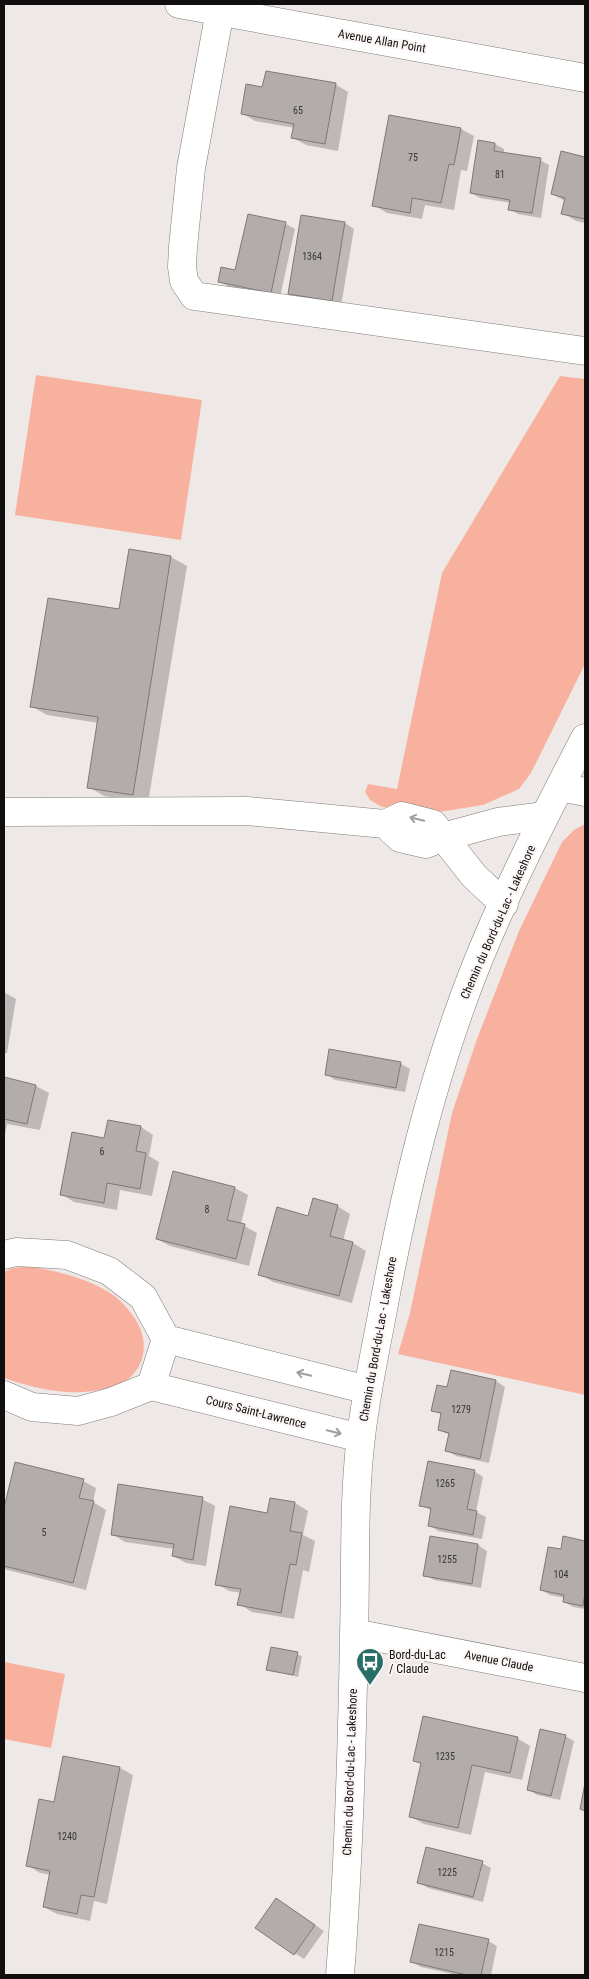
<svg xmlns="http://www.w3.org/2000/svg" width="589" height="1979" font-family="'Roboto Condensed',sans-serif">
<rect width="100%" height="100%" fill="#eee8e6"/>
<path fill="#f9b19f" d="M36 375 202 400 181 540 15 515Z
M560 376 585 379V664L531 773 519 789 483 805 439 812 382 807 370 800 365 792 368 784 397 789 442 573Z
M585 824V1395L398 1354 410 1313 452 1113 477 1039 519 931 562 842 574 830Z
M31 1266C58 1272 83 1277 107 1291 121 1299 138 1318 142 1334 149 1358 135 1381 112 1387 74 1398 39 1390 4 1378V1272L12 1268Z
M4 1662 65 1674 51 1748 4 1739Z"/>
<path fill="#0003" d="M335 84 348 92 338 151 306 145 293 138 295 128 255 121 242 113 263 89Z
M461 129 474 136 467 171 461 170 454 210 425 205 422 219 387 213 374 205Z
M479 142 495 144 504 149V154L540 160 549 165 541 218 518 214 509 209 511 203 480 198 471 193Z
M562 153 585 158V223L576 221 563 213 565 201 552 194Z
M345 223 354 229 341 306 298 299 289 293Z
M286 224 295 229 280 297 229 287 220 281 236 272Z
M130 551 171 557 187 566 148 803 104 796 89 787 99 723 47 715 31 706 120 611Z
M4 992 16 999 7 1053H4Z
M401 1064 410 1069 405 1092 335 1080 326 1074Z
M4 1079 36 1086 49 1093 40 1130 7 1124 4 1140Z
M141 1127 153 1135 149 1156 159 1162 152 1196 120 1190 117 1210 74 1202 61 1194 105 1139Z
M174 1172 235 1188 248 1195 241 1224 257 1233 249 1266 170 1246 157 1239Z
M337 1206 350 1214 343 1241 353 1243 366 1251 352 1303 273 1282 260 1274 309 1217Z
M452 1371 496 1381 505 1387 489 1463 456 1456 447 1450 450 1435 439 1430 442 1415 433 1410 448 1388Z
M16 1464 83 1481 96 1488 93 1502 106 1510 86 1590 4 1569V1513Z
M474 1471 483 1477 476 1512 486 1517 482 1539 438 1531 429 1525 432 1511 421 1505Z
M202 1499 215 1506 206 1566 186 1563 173 1556 174 1549 125 1542 112 1534Z
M271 1499 295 1503 308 1511 303 1535 315 1541 309 1572 303 1570 294 1619 252 1612 239 1604 241 1593 229 1591 217 1584 268 1514Z
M564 1538 585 1542V1609L573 1607 564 1602 565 1598 550 1595 541 1590 562 1551Z
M478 1545 487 1551 481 1588 434 1580 425 1575Z
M272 1648 302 1656 298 1677 268 1669Z
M565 1736 574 1741 560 1800 537 1795 528 1789Z
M517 1738 530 1746 522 1780 485 1772 471 1835 424 1824 411 1817 422 1765 414 1760Z
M120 1768 133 1775 107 1904 94 1901 90 1921 57 1914 44 1907 51 1875 40 1873 27 1865 55 1803Z
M482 1863 491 1868 483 1902 428 1888 419 1882Z
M285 1904 324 1931 304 1959 257 1928Z
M488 1941 497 1946 491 1975H457L421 1967 412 1962Z"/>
<path fill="#b2acab" stroke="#7e7877" d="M266 71 336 83 325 144 291 138 294 124 241 114 246 84 262 87Z
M389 115 461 128 454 165 449 164 441 203 412 198 410 213 372 206Z
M478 140 495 143 494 151 541 158 532 213 508 210 510 200 470 193Z
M561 151 585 157V219L561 214 565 198 551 194Z
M248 214 286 222 271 293 218 282 221 267 235 270Z
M301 215 345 222 332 301 288 294Z
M129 549 171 556 133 795 87 788 98 717 30 707 48 598 119 609Z
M329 1049 401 1062 396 1088 325 1075Z
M4 1077 36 1085 27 1124 4 1119Z
M108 1120 141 1126 136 1151 146 1153 140 1189 107 1183 104 1203 60 1195 72 1132 104 1138Z
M173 1171 235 1187 227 1220 245 1224 236 1259 156 1239Z
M313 1198 338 1205 330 1236 353 1242 339 1296 258 1275 277 1207 308 1216Z
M451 1370 496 1380 480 1459 445 1451 449 1433 438 1430 441 1413 431 1411 437 1385 447 1387Z
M428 1461 475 1470 467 1509 477 1511 473 1535 428 1526 431 1508 419 1506Z
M15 1462 84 1479 79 1498 94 1501 73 1583 4 1566V1508Z
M118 1484 203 1497 193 1560 172 1556 174 1544 111 1535Z
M270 1498 295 1502 290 1531 302 1533 296 1565 290 1564 281 1613 237 1605 241 1589 215 1585 230 1506 267 1513Z
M430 1536 478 1544 472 1584 423 1576Z
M563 1536 585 1541V1593L583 1606 563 1602 564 1595 540 1590 548 1547 561 1549Z
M271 1647 298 1652 293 1675 266 1670Z
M423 1716 518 1737 510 1773 472 1765 458 1828 409 1817 421 1763 413 1761Z
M540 1729 566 1735 551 1796 527 1790Z
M63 1756 120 1767 94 1897 81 1895 77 1914 43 1907 50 1871 26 1866 39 1799 54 1802Z
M585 1783V1811L580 1809Z
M426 1847 483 1861 473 1897 417 1883Z
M276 1898 315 1925 294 1955 255 1928Z
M419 1924 489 1939 481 1975H467L410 1962Z"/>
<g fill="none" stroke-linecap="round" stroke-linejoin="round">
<defs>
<path id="minor" d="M179 4 585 78
M220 11 191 168 183 247 182 267 184 281 194 296 585 351
M560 787 585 792
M4 812 247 811 385 824 402 816 433 824 474 876 504 904
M385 824 400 838 426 844 443 837 498 822 545 816
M4 1255 16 1252 67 1255 109 1271 143 1297 166 1339 151 1386 111 1402 78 1411 32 1407 4 1395
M166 1339 368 1390
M151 1386 361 1438
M354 1633 585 1678
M340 1975C349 1862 352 1749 354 1635 356 1569 353 1502 361 1437 366 1392 376 1348 384 1304 405 1192 431 1082 472 976 504 894 545 815 585 738"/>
</defs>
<use href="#minor" stroke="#807b79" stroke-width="29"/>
<use href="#minor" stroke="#fff" stroke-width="28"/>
</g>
<defs><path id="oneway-shaft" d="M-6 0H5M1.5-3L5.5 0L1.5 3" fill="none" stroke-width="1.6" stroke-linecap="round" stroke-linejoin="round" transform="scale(1.25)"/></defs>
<g stroke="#9f9f9f">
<use href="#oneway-shaft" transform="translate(417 819) rotate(-166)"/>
<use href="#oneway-shaft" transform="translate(304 1374) rotate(-166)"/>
<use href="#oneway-shaft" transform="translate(334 1432) rotate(13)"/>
</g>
<defs>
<symbol id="bus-pin" viewBox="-11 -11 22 30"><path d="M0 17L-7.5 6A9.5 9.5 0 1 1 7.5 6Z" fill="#276f66" stroke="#fbf5f4"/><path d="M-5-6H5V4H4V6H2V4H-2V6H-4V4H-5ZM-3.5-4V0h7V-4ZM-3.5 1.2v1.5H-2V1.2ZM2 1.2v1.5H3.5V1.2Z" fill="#fff"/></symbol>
</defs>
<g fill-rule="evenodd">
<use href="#bus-pin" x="354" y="1646" width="32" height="43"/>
</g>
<g text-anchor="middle" stroke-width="4" stroke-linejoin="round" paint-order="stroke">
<g font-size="10" fill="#383635">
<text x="298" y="114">65</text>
<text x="413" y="161">75</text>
<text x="500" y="178">81</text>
<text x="312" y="260">1364</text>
<text x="102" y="1155">6</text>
<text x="207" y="1213">8</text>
<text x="461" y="1413">1279</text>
<text x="445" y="1487">1265</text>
<text x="44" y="1536">5</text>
<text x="447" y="1563">1255</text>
<text x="561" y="1578">104</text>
<text x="445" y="1760">1235</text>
<text x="67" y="1840">1240</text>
<text x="447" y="1876">1225</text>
<text x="444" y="1956">1215</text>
</g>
<g font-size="12" fill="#100e0e" stroke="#fbf5f4">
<text transform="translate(382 41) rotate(10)" y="4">Avenue Allan Point</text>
<text transform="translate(498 922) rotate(-66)" y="4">Chemin du Bord-du-Lac - Lakeshore</text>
<text transform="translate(378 1339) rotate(-80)" y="4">Chemin du Bord-du-Lac - Lakeshore</text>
<text transform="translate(256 1412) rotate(14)" y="4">Cours Saint-Lawrence</text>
<text transform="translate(499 1661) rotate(11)" y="4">Avenue Claude</text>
<text transform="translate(350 1772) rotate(-88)" y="4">Chemin du Bord-du-Lac - Lakeshore</text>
</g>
<g font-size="12" fill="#100e0e" stroke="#fbf5f4" text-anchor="start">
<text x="389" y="1659">Bord-du-Lac<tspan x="389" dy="14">/ Claude</tspan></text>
</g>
</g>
<rect width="589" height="1979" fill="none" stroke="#100e0e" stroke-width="10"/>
</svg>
